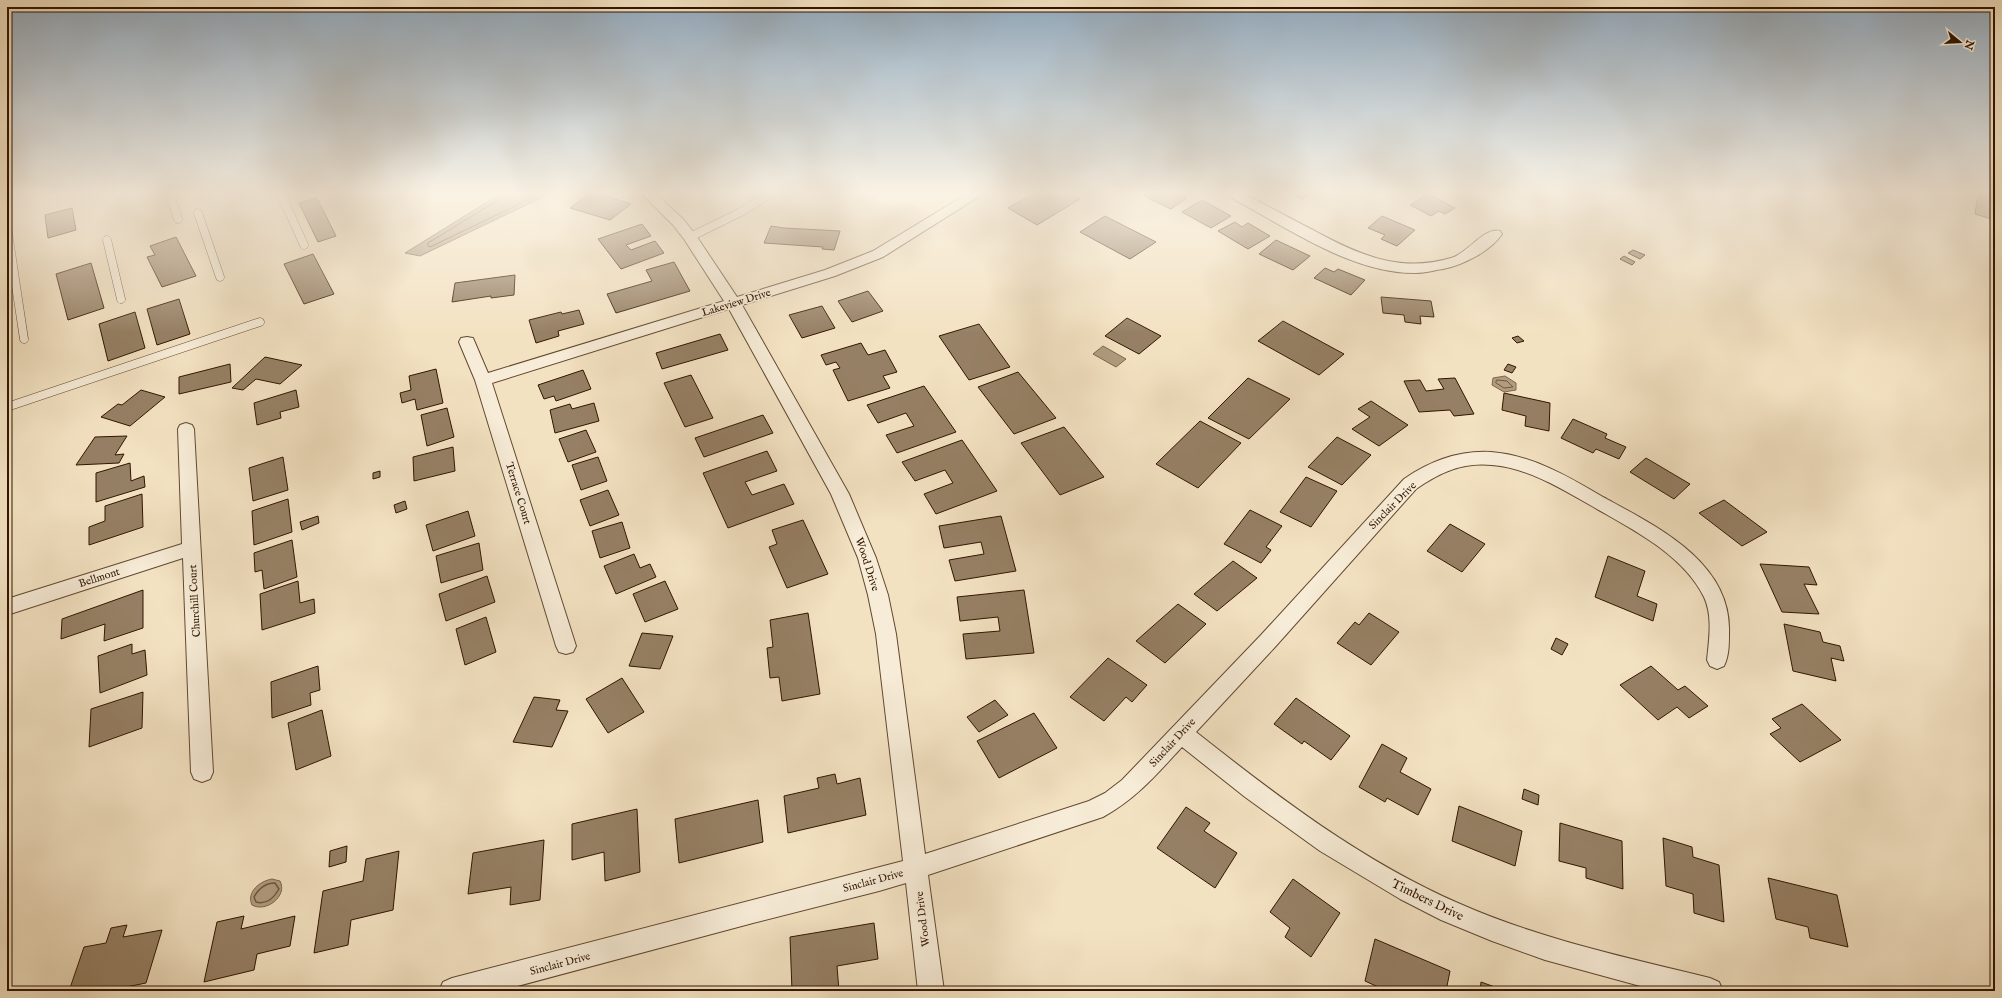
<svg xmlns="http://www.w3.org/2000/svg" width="2002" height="998" font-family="'IM FELL English',serif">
<rect width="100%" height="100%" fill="#f3e2c2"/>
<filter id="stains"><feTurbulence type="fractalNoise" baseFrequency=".005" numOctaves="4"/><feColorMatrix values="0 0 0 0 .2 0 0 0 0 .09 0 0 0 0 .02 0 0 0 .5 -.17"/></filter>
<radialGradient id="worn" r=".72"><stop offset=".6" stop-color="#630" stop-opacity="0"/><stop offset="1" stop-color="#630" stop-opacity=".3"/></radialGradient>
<path fill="#b19c80" stroke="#7e664d" d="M500 194H549L420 256 405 253Z
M1103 346 1126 359 1116 367 1093 354Z
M1505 376 1516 383V390L1504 392 1492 385 1493 378Z
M272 879 280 881C288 896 266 913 252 905 246 892 260 881 272 879Z"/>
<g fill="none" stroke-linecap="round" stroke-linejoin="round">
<path stroke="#715840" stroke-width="1" d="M502 194 500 199 428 243V246L430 247 540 194
M1497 380 1507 381 1513 387 1504 388 1496 383Z"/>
<path stroke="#715840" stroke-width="1.5" d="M275 883 279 889C274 898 267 905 256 902L254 897C259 888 265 883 275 883Z"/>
</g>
<path fill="#968065" stroke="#311500" d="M589 194H600L631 204 610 220 570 208Z
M1033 194H1070L1080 199 1037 225 1008 208Z
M1146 194H1178L1187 198 1171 209 1144 196Z
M1291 194H1310L1303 199Z
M1428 194 1455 208 1445 214 1439 211 1431 216 1410 205Z
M1978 194H1995V220L1975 214Z
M317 198 336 236 318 242 299 203Z
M1202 200 1231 216 1211 228 1182 212Z
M72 208 76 230 48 238 45 215Z
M1105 216 1156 242 1130 259 1080 232Z
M1382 216 1415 230 1397 246 1381 239 1385 235 1368 228Z
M1235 222 1242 227 1248 223 1270 236 1248 249 1218 231Z
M642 224 651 236 626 245 631 250 655 241 664 253 621 269 598 239Z
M771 226 784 228 840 231 834 250 822 249 823 247 764 243Z
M176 237 196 276 162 287 147 257 155 255 150 246Z
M1276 240 1310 256 1293 270 1259 254Z
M1633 250 1645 255 1640 259 1628 253Z
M313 254 334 294 304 304 284 264Z
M1624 256 1635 262 1632 265 1620 259Z
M674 262 690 291 616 313 607 294 652 281 646 270Z
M91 263 104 308 68 320 56 274Z
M1325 268 1334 272 1338 269 1365 280 1351 295 1314 278Z
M515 275 514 295 491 298V296L452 302 455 283Z
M868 291 883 311 852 322 838 301Z
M1381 297 1431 301 1434 317 1420 316 1421 324 1405 322 1404 315 1383 313Z
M179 299 190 334 157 345 147 309Z
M822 306 835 328 802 338 789 315Z
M579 310 584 324 558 331 559 336 536 343 529 320 561 312 562 314Z
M135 312 145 348 108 361 99 324Z
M1127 318 1161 336 1139 354 1105 336Z
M1283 321 1344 354 1319 375 1258 341Z
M979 324 1010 367 969 380 939 336Z
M720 334 728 350 662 369 656 353Z
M1518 336 1524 341 1517 343 1512 338Z
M861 343 868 355 885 350 897 372 883 376 890 388 848 401 833 370 840 368 836 362 826 365 821 355Z
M265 357 302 365 280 384 256 379 243 390 232 388Z
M230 364 231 382 179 394V377Z
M1508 364 1516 367 1512 373 1504 370Z
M436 369 443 403 417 410 415 399 402 403 400 393 411 390 409 376Z
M583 370 591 389 556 401 554 396 544 399 538 385Z
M1018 372 1056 418 1014 434 978 387Z
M691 375 713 418 685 427 664 383Z
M1248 378 1290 399 1249 439 1208 418Z
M1455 378 1474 414 1454 416 1450 410 1419 412 1404 381 1420 380 1426 391 1444 389 1438 379Z
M924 386 956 432 897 453 886 435 914 426 906 413 878 423 867 405Z
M141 390 165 397 130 426 101 417 118 404 122 405Z
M296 390 299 407 280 412 281 418 257 425 254 403Z
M1504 393 1550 403 1549 431 1525 426 1526 416 1502 410Z
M1371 401 1408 425 1379 446 1352 429 1370 417 1358 409Z
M594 403 599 421 555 433 550 410 570 404 572 409Z
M447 408 454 437 427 446 421 415Z
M763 415 773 433 704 457 695 438Z
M1573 419 1607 434 1605 438 1626 447 1619 459 1596 449 1593 453 1561 438Z
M1200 421 1241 443 1198 488 1156 464Z
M1064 427 1104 477 1060 495 1021 443Z
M586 430 596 452 568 462 559 439Z
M127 436 115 455 124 454 119 463 76 465 95 437Z
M1337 437 1371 455 1342 485 1308 467Z
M962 440 997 491 936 514 924 494 953 483 945 470 915 481 902 462Z
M453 447 455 471 414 481 413 457Z
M767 451 777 471 745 482 752 495 784 484 794 504 728 528 703 473Z
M283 457 288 490 253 501 249 468Z
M598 457 607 481 581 490 572 465Z
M1646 458 1690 484 1674 499 1630 472Z
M130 463 131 481 144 476 145 487 96 502V473Z
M380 471V477L373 479V473Z
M1306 477 1337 491 1311 527 1280 512Z
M608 490 619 515 590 526 580 500Z
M142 494 143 527 89 545V527L105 521V506Z
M288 499 292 532 254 545 252 511Z
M1724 500 1767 532 1742 546 1699 513Z
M405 501 407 509 396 513 394 505Z
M1250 510 1282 526 1266 547 1271 550 1261 563 1224 544Z
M468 511 475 536 433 551 426 525Z
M318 516 319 523 302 530 300 522Z
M1001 516 1016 571 955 581 949 560 984 554 981 542 944 548 939 526Z
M803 520 828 574 787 588 769 547 777 544 772 530Z
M622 522 630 548 600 558 592 531Z
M1450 524 1485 544 1462 572 1427 551Z
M292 540 297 577 264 589 262 570 255 572 254 553Z
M479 543 483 570 441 583 436 556Z
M634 554 640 568 650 564 656 577 616 594 604 566Z
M1608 556 1645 571 1637 596 1657 604 1653 621 1595 597Z
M1233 561 1257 578 1217 611 1194 594Z
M1760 564 1809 567 1817 585 1804 584 1819 614 1782 612Z
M487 576 495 602 446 621 439 594Z
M298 581 300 603 314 599 315 613 262 630 260 594Z
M665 581 678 609 645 622 633 594Z
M143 590V628L104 641 105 624 61 639 62 619Z
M1024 590 1034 653 966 659 963 634 1000 631 998 617 960 621 957 597Z
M1178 604 1206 624 1165 663 1136 641Z
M808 613 820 694 782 701 779 677 770 678 767 648 773 647 770 620Z
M1369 613 1399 632 1371 665 1337 643 1355 622 1359 625Z
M486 617 496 652 465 665 456 629Z
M1784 624 1820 632 1823 642 1840 646 1844 661 1831 658 1836 681 1793 671Z
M642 633 673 636 660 669 629 666Z
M1556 638 1568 644 1562 655 1551 649Z
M132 644V654L145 650 147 675 100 693 98 656Z
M1108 658 1147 685 1132 702 1126 697 1104 721 1070 697Z
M318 666 320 690 310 693 311 705 272 718 271 682Z
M1651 666 1678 690 1685 686 1708 706 1689 718 1677 707 1658 720 1620 685Z
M622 678 644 712 608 733 586 699Z
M143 692 142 728 89 747 91 709Z
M534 697 560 700 556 710 568 711 552 747 513 742Z
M1296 698 1350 736 1331 760 1304 741 1302 744 1274 724Z
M995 700 1008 715 979 732 967 717Z
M1802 704 1841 740 1800 762 1770 734 1781 728 1772 719Z
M322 710 331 756 296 770 288 723Z
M1034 713 1057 748 999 778 977 741Z
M1382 744 1407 758 1400 772 1431 789 1418 815 1387 798 1385 802 1359 787Z
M835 774 837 784 860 778 866 815 788 833 784 796 819 788 817 778Z
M1524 789 1539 795 1538 805 1522 799Z
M758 800 763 842 679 863 675 819Z
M1459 806 1522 831 1515 866 1452 841Z
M1186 807 1210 823 1204 831 1237 853 1215 888 1157 848Z
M637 809 640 872 605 881 604 852 572 860V824Z
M1560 823 1622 841 1623 889 1586 878V868L1559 861Z
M1663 838 1692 847 1693 857 1719 865 1724 922 1694 913 1693 894 1666 886Z
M544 840 540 900 510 905 511 887 468 894 473 853Z
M347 846 346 862 329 867 330 851Z
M399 851 393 910 351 920 348 945 314 953 323 891 363 881 366 859Z
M1768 878 1837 895 1848 947 1810 938 1808 927 1776 919Z
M1293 879 1340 913 1311 957 1285 937 1290 928 1270 912Z
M244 916 241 929 295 916 290 946 257 954 254 970 204 982 217 922Z
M874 923 878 959 837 966 839 991H792L790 937Z
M127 925 123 937 162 930 146 983 106 991H69L84 947 106 943 111 928Z
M1375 939 1450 971 1446 991H1387L1365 981Z
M1481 982 1506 991H1480Z"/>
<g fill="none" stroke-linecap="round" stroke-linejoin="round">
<defs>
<path id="lane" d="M170 194 178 219
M281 194 304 245
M198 213 220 277
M7 226 24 339
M690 237 741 212 770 194
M107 240 121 299
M7 407 260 322"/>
<path id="street" d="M642 194H656L683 219 695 234 737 297 825 270 873 251 967 194H983L883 257 835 276 742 305 849 494 876 558 888 595 896 634 925 854 1089 801 1105 793 1122 780 1261 635 1404 479C1430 461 1459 450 1491 452 1532 455 1569 477 1603 497 1656 526 1732 562 1729 633 1729 644 1729 656 1724 666L1717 669 1710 666 1707 660C1709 640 1713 616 1704 597 1682 553 1631 529 1590 505 1560 488 1528 468 1492 465 1463 462 1440 472 1416 489L1275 647 1196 732C1278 797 1362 861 1458 903 1539 939 1625 957 1710 978L1719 982 1723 991 1655 990 1545 960 1492 941 1441 920 1400 899 1320 851 1245 797 1182 747C1157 774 1136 799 1103 817L928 875 944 991H918L906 883 879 891 753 923 499 991H439L443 982 452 978 903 861 876 634 868 595 858 558 831 494 729 309 492 383 576 646 573 652 566 654 559 652 556 646 475 380 459 342 461 338 467 337 473 338 488 373 724 301 684 239 673 225Z
M1228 194H1244C1266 205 1288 217 1309 228 1355 253 1398 274 1451 258 1467 254 1484 227 1500 231L1502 234C1491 251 1463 265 1443 269 1435 270 1425 273 1416 273 1352 274 1286 227 1230 197Z
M186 423 192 425 194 429 213 772 210 779 202 782 194 779 191 772 183 558 7 615V599L182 544 178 429 180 425Z"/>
</defs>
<use href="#lane" stroke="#624830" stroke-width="9"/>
<use href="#street" stroke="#624830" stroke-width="2"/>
<use href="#lane" stroke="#f7ecd7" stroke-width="8"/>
<use href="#street" fill="#f7ecd7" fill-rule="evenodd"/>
</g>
<linearGradient id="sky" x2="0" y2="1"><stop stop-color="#92aabe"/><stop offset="0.58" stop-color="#faf2e4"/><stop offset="1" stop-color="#faf2e4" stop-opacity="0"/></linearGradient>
<rect width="2002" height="333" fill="url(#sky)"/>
<g text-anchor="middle" stroke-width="3.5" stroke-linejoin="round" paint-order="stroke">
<g font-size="11" fill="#311500" stroke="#f7ecd7">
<text transform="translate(736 302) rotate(-17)" y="4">Lakeview Drive</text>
<text transform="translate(519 493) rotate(73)" y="4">Terrace Court</text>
<text transform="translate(1392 505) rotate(-45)" y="4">Sinclair Drive</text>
<text transform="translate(868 564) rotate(72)" y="4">Wood Drive</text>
<text transform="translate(99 577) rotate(-18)" y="4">Bellmont</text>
<text transform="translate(194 601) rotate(-93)" y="4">Churchill Court</text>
<text transform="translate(1172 742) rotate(-47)" y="4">Sinclair Drive</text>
<text transform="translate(873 880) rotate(-15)" y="4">Sinclair Drive</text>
<text transform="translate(922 919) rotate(-97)" y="4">Wood Drive</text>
<text transform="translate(560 963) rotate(-15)" y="4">Sinclair Drive</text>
</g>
<g font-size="13" fill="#311500" stroke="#f7ecd7">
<text transform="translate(1428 899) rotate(26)" y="5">Timbers Drive</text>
</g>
</g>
<rect width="2002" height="998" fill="none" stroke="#f3e2c2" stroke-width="24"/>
<rect x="8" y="8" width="1986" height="982" fill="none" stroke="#311500" stroke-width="2"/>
<rect x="12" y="12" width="1978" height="974" fill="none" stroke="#311500"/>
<g transform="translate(1960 42) rotate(108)" stroke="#f7ecd7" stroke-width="3" paint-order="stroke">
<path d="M0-3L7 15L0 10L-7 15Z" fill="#311500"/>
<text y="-6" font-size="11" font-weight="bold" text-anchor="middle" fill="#311500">N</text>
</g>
<rect width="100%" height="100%" filter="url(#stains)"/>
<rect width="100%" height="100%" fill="url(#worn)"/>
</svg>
